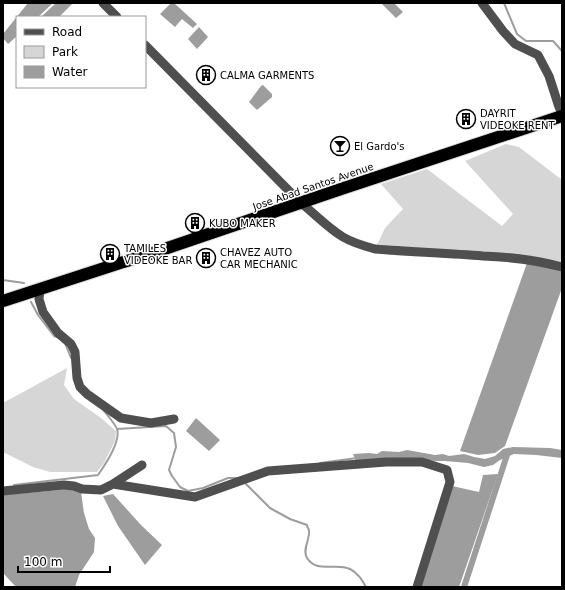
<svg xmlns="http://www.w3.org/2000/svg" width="565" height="590" font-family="'DejaVu Sans',sans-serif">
<rect width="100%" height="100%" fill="#fff"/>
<path fill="#d6d6d6" d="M506 144 519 147 562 180V265L376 247 385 228 403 209 381 184 427 169 502 226 513 214 465 161Z
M67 368 64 385 74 399 101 418 116 431 115 441 104 463 97 472H50L33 467 3 452V403Z"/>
<path fill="#9d9d9d" d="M28 3H53L38 17H17V36L8 44 3 38V34Z
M56 3H73L59 17H41Z
M171 3H174L197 24 193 28 182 19 175 27 160 14Z
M381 3H394L403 12 396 18Z
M199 27 208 37 197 49 188 39Z
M263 85 272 94V97L257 110 249 102 261 86Z
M527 263 562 270V288L505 446 495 453 478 455 460 451Z
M196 418 220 440 209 451 186 431Z
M513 447 550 448 562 450V458L536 455 514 454 500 460 493 465 484 467 468 463 445 461H435L419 459 356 461 353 454 369 453 377 454 382 451 399 452 407 450 435 455 443 454 449 456 464 454 474 457 485 459 495 456 503 449Z
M498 474 459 587H419L452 486 479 492 483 475Z
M71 489 81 492 84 513 89 529 95 538 94 552 79 575 75 587H16L3 573V495Z
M113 494 141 525 162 545 145 565 118 526 103 496Z"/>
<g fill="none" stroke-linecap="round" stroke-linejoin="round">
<path stroke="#9d9d9d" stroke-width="2" d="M504 3 517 34 526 41H553L562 51
M3 280 24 283
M31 302 38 315 54 336 57 337
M65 343 71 358
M117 429 166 426 174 433 176 447 169 470 172 476 180 487 188 491 203 488 228 478H237
M320 463 357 458
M245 483 270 508 290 519 307 525C307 527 309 529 309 531 310 539 302 550 307 558 317 574 336 562 350 569 358 573 362 580 366 587
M14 485 98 475C105 465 121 441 117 429 116 426 107 414 104 411"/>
<path stroke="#9d9d9d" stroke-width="6" d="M464 587 508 452"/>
<defs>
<path id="highway" d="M3 301 120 263 144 256 344 188 562 116"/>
</defs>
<use href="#highway" stroke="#dbdbdb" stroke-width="14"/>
<path stroke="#4f4f4f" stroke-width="9" d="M103 3 117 17
M482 3 503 31 515 44 538 55 549 76 559 107 562 113
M145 45 301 203C315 214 328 228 343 237 353 243 364 246 375 249 411 252 447 253 483 256 510 257 536 260 562 267
M40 289 39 299 43 312 58 333 71 344 75 352 77 378 80 387 87 394 121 418 151 423 174 419
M113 484 195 497 268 471 386 462H422L447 470 450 482 417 587
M3 491 64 485 74 486 82 489 101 490 113 484 142 465"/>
<use href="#highway" stroke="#000" stroke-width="12"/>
</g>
<defs>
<symbol id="building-ring" viewBox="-11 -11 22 22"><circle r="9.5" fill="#fff" stroke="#000" stroke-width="1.5"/><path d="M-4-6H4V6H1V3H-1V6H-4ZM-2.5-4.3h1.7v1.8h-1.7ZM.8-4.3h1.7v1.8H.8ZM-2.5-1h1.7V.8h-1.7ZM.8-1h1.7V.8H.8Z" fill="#000"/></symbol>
<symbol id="bar-ring" viewBox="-11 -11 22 22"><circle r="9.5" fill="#fff" stroke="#000" stroke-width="1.5"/><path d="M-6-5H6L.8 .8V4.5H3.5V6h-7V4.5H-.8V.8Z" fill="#000"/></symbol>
</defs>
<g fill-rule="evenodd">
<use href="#building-ring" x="195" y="64" width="22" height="22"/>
<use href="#building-ring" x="455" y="108" width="22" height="22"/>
<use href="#bar-ring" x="329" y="135" width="22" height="22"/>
<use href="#building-ring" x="184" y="212" width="22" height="22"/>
<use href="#building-ring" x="99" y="243" width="22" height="22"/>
<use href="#building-ring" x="195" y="247" width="22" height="22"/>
</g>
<g text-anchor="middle" stroke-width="3" stroke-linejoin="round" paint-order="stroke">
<g font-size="10" fill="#000" stroke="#fff" text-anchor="start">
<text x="220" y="79">CALMA GARMENTS</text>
<text x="480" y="117">DAYRIT<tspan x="480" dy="12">VIDEOKE RENT</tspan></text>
<text x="354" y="150">El Gardo's</text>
<text x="209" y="227">KUBO MAKER</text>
<text x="124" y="252">TAMILES<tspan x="124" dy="12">VIDEOKE BAR</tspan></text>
<text x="220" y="256">CHAVEZ AUTO<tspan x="220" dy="12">CAR MECHANIC</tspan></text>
</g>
<g font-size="10" fill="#000" stroke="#fff">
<text transform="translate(313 186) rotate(-19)" y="4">Jose Abad Santos Avenue</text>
</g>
</g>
<rect width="565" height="590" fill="none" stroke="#000000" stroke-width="8"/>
<rect x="16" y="16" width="130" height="72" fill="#ffffff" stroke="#999999"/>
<rect x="24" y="29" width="20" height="6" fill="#4f4f4f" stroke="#999999"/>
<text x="52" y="36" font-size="12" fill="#000000">Road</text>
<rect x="24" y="46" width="20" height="12" fill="#d6d6d6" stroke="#999999"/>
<text x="52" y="56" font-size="12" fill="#000000">Park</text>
<rect x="24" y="66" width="20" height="12" fill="#9d9d9d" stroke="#999999"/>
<text x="52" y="76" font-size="12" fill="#000000">Water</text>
<path d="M18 566v6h92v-6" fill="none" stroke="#000000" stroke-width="2"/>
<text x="24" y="566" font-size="12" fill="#000000" stroke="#ffffff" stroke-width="3" paint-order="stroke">100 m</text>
</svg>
